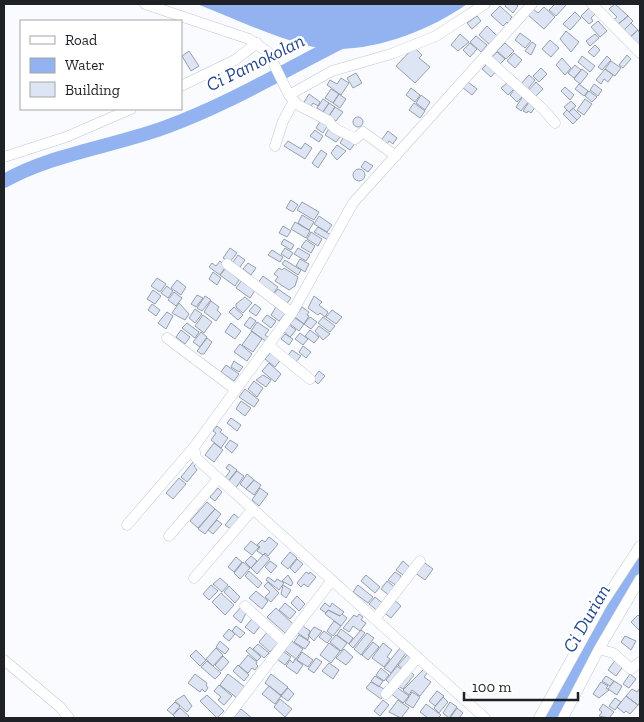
<svg xmlns="http://www.w3.org/2000/svg" width="644" height="722" font-family="'Zilla Slab',serif">
<rect width="100%" height="100%" fill="#f9fbfe"/>
<path fill="#92b3f0" d="M197 4H467C425 34 356 59 305 45 270 36 231 17 197 4Z"/>
<g fill="none" stroke-linecap="round" stroke-linejoin="round">
<path stroke="#92b3f0" stroke-width="14" d="M4 181C54 153 112 147 166 127 227 105 285 70 343 41
M551 718 614 604 640 564"/>
</g>
<path fill="#dde5f4" stroke="#979eac" d="M506 4H515L518 6 513 13 505 6Z
M555 4H567L556 16 549 10Z
M615 4 628 16 617 25 613 20 617 17 609 9Z
M500 6 512 17 510 19 513 21 510 25 507 22 503 26 491 15Z
M591 6 597 12 591 18 593 21 589 24 581 16Z
M544 7 555 17 544 29 528 15 533 9 538 13Z
M575 12 581 18 570 30 563 24Z
M477 16 481 21 472 29 467 23Z
M628 16 633 21 623 31 617 25Z
M598 21 607 31 600 37 591 27Z
M631 23 638 30 629 38 623 31Z
M487 26 498 37 490 45 479 35Z
M638 30 640 33V47L630 37Z
M566 31 579 42 571 52 560 39Z
M520 33 531 41 525 48 515 40Z
M460 34 469 42 458 51 451 45Z
M595 34 599 38 590 46 586 41Z
M476 36 487 45 481 52 470 42Z
M550 40 559 48 551 57 542 49Z
M532 42 536 45 531 55 525 51Z
M470 43 477 49 470 57 463 50Z
M505 43 514 51 506 59 497 51Z
M595 45 600 50 594 57 588 52Z
M414 47 422 55 419 58 430 67 415 83 396 66Z
M189 51 199 66 191 71 182 56Z
M497 52 505 59 497 67 492 57Z
M514 53 522 60 515 68 507 61Z
M627 55 631 59 623 68 619 65Z
M582 56 595 66 590 72 578 62Z
M607 56 611 60 602 70 598 67Z
M562 58 571 68 565 75 556 65Z
M611 61 621 68 615 76 605 69Z
M489 62 497 70 491 77 482 69Z
M575 65 581 70 574 78 568 73Z
M541 68 547 74 539 82 533 76Z
M582 69 588 74 580 84 574 79Z
M605 69 613 75 608 82 604 79 601 84 596 80Z
M356 73 362 83 353 88 347 78Z
M529 75 535 80 526 91 520 85Z
M341 78 349 83 341 95 327 85 330 80 337 84Z
M468 82 477 89 472 95 463 88Z
M536 82 543 89 533 99 526 93Z
M507 83 514 89 508 95 501 88Z
M579 84 588 91 584 96 575 89Z
M594 84 602 90 598 96 590 90Z
M565 87 574 95 570 100 561 91Z
M411 88 420 95 415 102 406 95Z
M331 89 339 94 333 103 325 98Z
M515 89 523 96 517 102 510 95Z
M589 91 597 97 592 102 585 96Z
M309 94 320 102 318 106 313 103 309 109 303 104Z
M339 94 346 99 340 108 333 103Z
M421 95 430 102 425 110 416 103Z
M523 96 529 101 521 111 516 107Z
M323 99 329 103 323 112 317 108Z
M585 99 592 104 584 115 577 110Z
M571 101 576 106 569 112 564 107Z
M529 102 536 106 531 113 528 111 527 113 523 111Z
M329 103 335 107 329 116 323 112Z
M414 103 425 111 420 118 409 110Z
M335 107 343 112 336 121 329 116Z
M573 108 581 116 577 120 569 112Z
M567 110 577 120 573 124 563 114Z
M353 122a5 5 0 1 1 10 0a5 5 0 1 1-10 0Z
M321 120 328 125 323 133 316 128Z
M330 127 341 136 336 142 325 135Z
M315 130 323 136 319 142 310 136Z
M388 131 397 138 393 144 389 141 386 146 380 142Z
M345 135 356 142 350 150 340 143Z
M288 141 301 149 305 143 312 148 305 159 284 146Z
M337 145 346 151 337 160 331 153Z
M321 150 327 154 318 168 312 163Z
M365 161 373 166 368 172 361 167Z
M353 175a6 6 0 1 1 12 0a6 6 0 1 1-12 0Z
M291 200 298 205 293 212 286 208Z
M302 202 319 212 314 220 297 210Z
M302 215 314 222 309 230 298 223Z
M319 216 332 225 327 232 314 224Z
M295 222 310 231 306 238 291 229Z
M283 226 291 231 287 237 279 233Z
M318 227 331 235 328 240 314 232Z
M311 232 322 239 318 246 307 239Z
M284 239 294 245 291 250 281 244Z
M306 240 315 246 311 253 301 247Z
M230 248 237 253 230 262 223 258Z
M285 248 293 253 289 259 281 254Z
M298 248 310 255 306 261 294 254Z
M272 250 283 257 280 262 268 255Z
M238 255 245 260 238 270 231 265Z
M300 259 309 264 305 272 296 266Z
M285 260 301 270 298 275 282 264Z
M220 261 226 266 220 275 209 267 212 263 216 266Z
M248 263 256 268 251 275 243 269Z
M226 268 239 280 235 286 220 275Z
M279 268 282 270 284 268 298 277 295 286 289 290 275 281 278 277 274 274Z
M213 272 221 278 217 285 209 279Z
M263 276 278 287 272 295 257 284Z
M157 278 166 284 160 292 151 286Z
M177 280 186 287 181 295 171 288Z
M242 280 256 289 250 298 236 288Z
M167 286 173 291 168 298 161 293Z
M278 289 291 298 285 306 272 296Z
M153 290 161 296 155 304 147 299Z
M174 292 182 298 176 306 168 300Z
M197 295 203 298 196 307 191 304Z
M205 296 211 300 202 311 197 308Z
M314 296 322 302 319 305 328 312 325 317 320 313 318 315 308 308Z
M245 297 252 303 243 313 236 307V304Z
M211 301 219 307 217 310 221 314 216 321 204 312Z
M179 303 189 314 185 320 172 313Z
M152 304 160 310 156 316 148 310Z
M255 304 261 309 256 316 249 311Z
M234 307 243 315 238 320 229 312Z
M276 307 285 314 279 321 271 315Z
M302 307 309 312 307 315 309 316 304 324 295 317Z
M195 309 202 314 195 323 189 318Z
M332 310 342 317 336 324 326 317Z
M167 312 173 316 166 329 158 323Z
M203 315 212 322 204 333 195 326Z
M267 315 276 321 271 328 262 321Z
M250 317 256 321 250 329 244 325Z
M310 317 317 322 311 329 304 324Z
M323 317 335 326 330 332 318 323Z
M295 318 304 324 299 331 290 324Z
M257 322 269 330 265 335 269 338 267 342 251 331Z
M187 323 199 332 195 338 182 328Z
M231 323 241 331 235 339 225 332Z
M288 324 296 330 290 337 283 331Z
M319 326 330 334 323 340 315 331Z
M181 330 190 337 185 344 176 337Z
M310 330 319 337 314 343 305 336Z
M252 331 262 339 253 352 242 345Z
M201 332 207 337 200 347 193 342Z
M300 333 308 339 303 345 295 339Z
M285 334 293 339 289 345 281 339Z
M207 338 212 342 204 354H201L197 351Z
M240 344 252 354 247 361 234 352Z
M303 346 311 352 306 358 299 352Z
M292 350 301 356 295 363 287 357Z
M272 351 282 358 275 367 265 359Z
M234 361 243 367 239 372 231 367Z
M269 363 281 374 275 382 262 371Z
M226 365 239 374 234 381 221 372Z
M319 371 325 376 318 384 313 379Z
M263 375 271 380 266 387 256 380Z
M254 381 263 388 257 397 248 389Z
M245 389 259 400 254 407 239 397Z
M241 401 251 408 245 416 236 409Z
M231 418 241 425 237 431 227 423Z
M217 426 222 430 220 432 228 438 221 448 211 440 216 433 213 431Z
M230 440 238 445 232 453 225 447Z
M214 443 223 450 214 462 205 455Z
M193 462 196 464 194 466 197 470 187 482 181 477Z
M229 464 237 470 228 481 225 478 230 471 226 468Z
M237 471 244 476 235 489 227 483Z
M247 474 254 480 246 489 240 484Z
M179 478 186 484 173 499 166 493Z
M254 480 261 485 254 495 246 489Z
M218 488 222 492 215 501 210 497Z
M260 488 268 494 259 506 252 500Z
M207 502 215 509 198 528 190 521Z
M215 509 221 514 205 534 198 529Z
M234 514 241 520 232 530 225 525Z
M217 520 222 524 213 534 208 530Z
M269 537 278 544 268 556 265 553 263 555 257 551 260 547 257 545 262 540 265 542Z
M251 541 259 547 252 555 244 549Z
M290 552 297 558 288 569 281 563Z
M264 554 270 559 257 574 251 568Z
M251 556 257 561 251 568 245 562Z
M236 557 242 562 234 572 228 567Z
M297 559 303 564 295 573 290 568Z
M270 561 277 566 271 573 265 567Z
M403 561 412 569 406 577 396 570Z
M422 561 433 569 425 580 414 572Z
M243 562 250 568 240 579 234 573Z
M249 571 262 583 258 588 245 576Z
M306 572 309 574 310 572 316 577 308 587 304 584 301 587 297 583Z
M395 572 401 576 397 586 388 580Z
M288 575 293 583 291 586 282 581Z
M366 575 380 587 375 593 361 581Z
M268 577 275 582 277 579 284 583 279 590 266 580Z
M220 578 228 585 222 592 213 584Z
M387 581 397 589 391 597 381 589Z
M268 582 279 593 271 602 265 597 270 592 264 586Z
M211 585 218 591 209 600 203 594Z
M283 585 291 590 286 598 281 594Z
M358 585 373 597 368 603 353 592Z
M229 586 240 597 235 603 224 592Z
M256 591 268 601 262 609 249 598Z
M221 593 234 605 225 615 212 602Z
M297 596 305 604 299 611 291 603Z
M375 597 385 605 379 612 369 604Z
M393 599 401 606 391 618 383 612Z
M285 603 296 612 290 619 279 610Z
M325 603 330 607 332 603 344 612 340 616 328 610 326 613 320 609Z
M242 606 247 611 241 623 233 616Z
M276 608 293 624 285 633 267 617Z
M328 610 340 616 342 614 347 618 341 626 325 614Z
M359 614 363 617 361 620 366 623 360 631 353 626 349 632 343 628 354 615 357 617Z
M638 615 640 617V631L631 622Z
M252 619 260 626 254 634 245 627Z
M334 621 341 626 333 636 327 631Z
M236 626 245 633 240 638 232 631Z
M303 626 310 631 308 640 296 632Z
M314 627 322 631 314 641 308 635Z
M229 629 235 634 229 641 223 636Z
M341 629 353 638 349 644 337 635Z
M269 630 281 640 270 652 259 642Z
M361 630 365 633 353 648 349 644Z
M324 631 332 637 327 643 319 637Z
M367 633 374 638 361 655 354 649Z
M299 635 310 642 305 649 294 642Z
M336 635 347 643 341 651 330 642Z
M625 636 636 641 631 650 621 642Z
M290 640 303 649 296 659 283 649Z
M220 641 229 649 225 654 216 647Z
M373 642 379 647 368 660 362 655Z
M329 643 340 651 331 663 320 655Z
M383 643 392 650 387 657 390 659 384 667 372 658Z
M258 644 269 653 264 658 253 649Z
M250 647 261 657 257 661 246 651Z
M216 648 223 655 213 666 206 659Z
M400 648 406 653 391 673 384 668Z
M344 649 353 657 346 665 336 658Z
M196 650 206 660 200 666 190 656Z
M283 651 291 657 285 665 277 659Z
M302 652 313 660 308 667 297 660Z
M248 655 257 662 256 664 258 666 255 670 252 668 248 673 239 666Z
M407 655 414 660 405 671 398 665Z
M223 656 229 662 221 671 215 665Z
M316 658 322 662 314 673 308 669Z
M295 659 303 665 297 674 286 666 290 660 293 663Z
M616 659 624 665 616 676 608 670Z
M207 661 221 673 215 679 201 667Z
M329 663 339 670 333 679 322 671Z
M238 665 249 675 244 681 233 671Z
M397 666 402 670 392 686 386 680Z
M381 668 389 675 384 681 376 675Z
M425 668 429 671 424 677 431 682 420 696 412 690 409 695 403 690Z
M409 670 414 675 403 689 397 685Z
M195 674 207 683 206 685 208 688 205 692 202 689 200 692 188 683Z
M228 674 245 687 237 698 220 685Z
M271 674 288 687 281 695 265 683Z
M630 674 636 679 629 688 623 684Z
M375 676 383 681 379 687 371 681Z
M606 676 614 681 610 686 602 681Z
M614 681 622 686 617 695 608 689Z
M371 682 388 691 381 699 366 688Z
M601 682 608 686 606 688 609 690 599 698 593 694Z
M219 685 232 696 224 705 218 700 221 697 214 691Z
M269 686 281 696 275 704 262 694Z
M395 686 409 696 403 703 390 693Z
M288 688 294 694 288 701 281 696Z
M640 688V702L638 705 626 696 632 689 637 692Z
M437 691 444 696 435 706 429 701Z
M412 692 420 697 413 708 405 703Z
M184 695 192 706 187 712 175 701Z
M207 695 224 711 217 718 200 701Z
M626 696 638 705 630 714 626 711 624 713 617 707Z
M443 697 448 702 439 713 434 708Z
M615 698 621 702 615 710 609 706Z
M280 699 292 709 285 717 274 707Z
M383 700 389 705 380 716 374 711Z
M398 700 409 708 401 718 389 712Z
M175 702 180 706 173 715 167 710Z
M450 702 457 707 449 718 443 713Z
M426 704 441 715 438 718H428L420 712Z
M603 704 614 712 609 718 599 716 602 712 599 710Z
M180 708 189 716 187 718H176L173 715Z
M457 708 463 713 459 718H450Z
M241 709 252 718H233Z"/>
<g fill="none" stroke-linecap="round" stroke-linejoin="round">
<defs>
<path id="minor" d="M145 4 249 39 268 52 289 95 332 71 391 54 436 36 485 4
M592 4 640 53
M485 57 543 109 555 123
M181 86 235 60 257 43
M289 95 298 105 329 121C334 132 346 132 355 139L363 132 396 156
M275 146 283 121 294 101
M4 157 66 137 131 109
M227 264 292 313
M167 338 236 390
M268 345 310 379
M127 525 194 447
M169 536 218 479
M194 578 253 509
M245 606 284 642
M375 619 420 561
M599 649 613 653 631 669 640 662
M4 660 60 707 69 718
M386 694 418 657
M227 718 332 580
M485 718 196 458 194 447 292 313 353 203 532 4
M539 718 602 604 640 546
M563 718 599 649 640 579"/>
</defs>
<use href="#minor" stroke="#c0c8d6" stroke-width="11"/>
<use href="#minor" stroke="#fff" stroke-width="10"/>
</g>
<g text-anchor="middle" stroke-width="5" stroke-linejoin="round" paint-order="stroke">
<g font-size="19" font-style="italic" fill="#23468e" stroke="#fff">
<text transform="translate(255 62) rotate(-26)" y="7">Ci Pamokolan</text>
<text transform="translate(586 618) rotate(-60)" y="7">Ci Durian</text>
</g>
</g>
<rect width="644" height="722" fill="none" stroke="#1e2126" stroke-width="10"/>
<rect x="20" y="20" width="162" height="90" fill="#ffffff" stroke="#a5a6a8"/>
<rect x="30" y="36" width="25" height="8" fill="#ffffff" stroke="#a5a6a8"/>
<text x="65" y="45" font-size="15" fill="#1e2126">Road</text>
<rect x="30" y="58" width="25" height="15" fill="#92b3f0" stroke="#a5a6a8"/>
<text x="65" y="70" font-size="15" fill="#1e2126">Water</text>
<rect x="30" y="82" width="25" height="15" fill="#dde5f4" stroke="#a5a6a8"/>
<text x="65" y="95" font-size="15" fill="#1e2126">Building</text>
<path d="M464 692v8h114v-8" fill="none" stroke="#1e2126" stroke-width="2.5"/>
<text x="472" y="692" font-size="15" fill="#1e2126" stroke="#ffffff" stroke-width="4" paint-order="stroke">100 m</text>
</svg>
